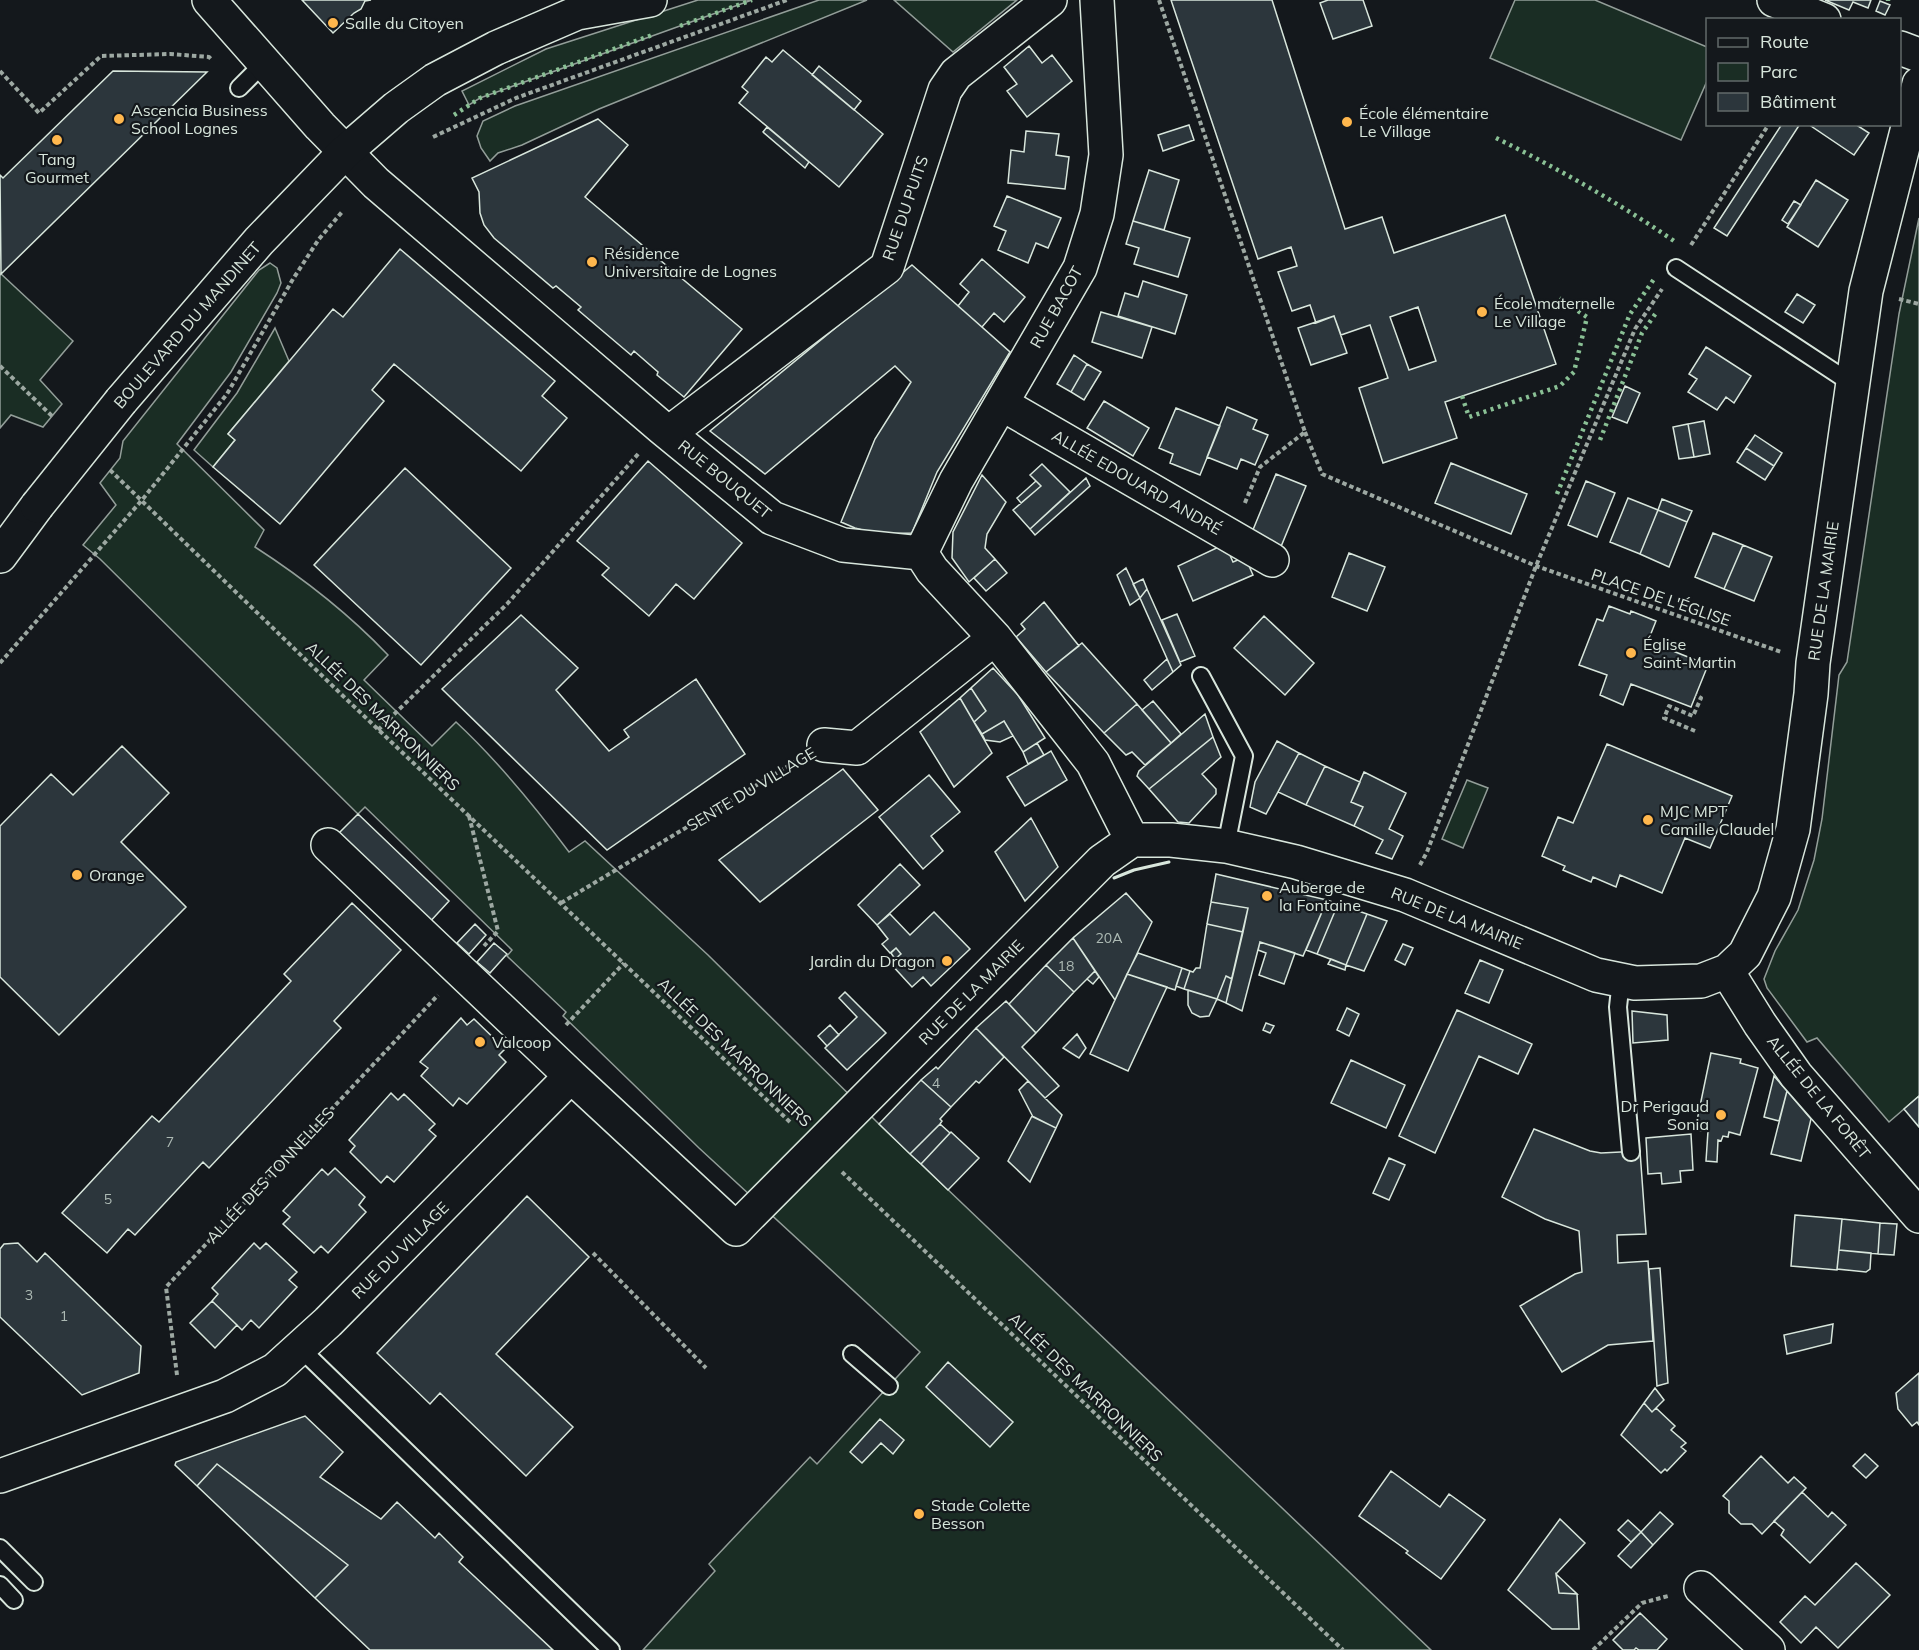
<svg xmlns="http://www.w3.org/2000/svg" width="1919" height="1650" font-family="Mulish,sans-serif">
<rect width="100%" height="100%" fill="#14181c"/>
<path fill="#1a2d24" stroke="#939e99" stroke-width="1.5" d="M698 0H752L480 98 469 105 462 91 546 49Z
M819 0H867L599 109 522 145 498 153 490 161 481 148 477 136 483 121 515 106Z
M894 0H1017L953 52Z
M1515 0H1595L1707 47V81L1681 140 1490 58Z
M1919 218V1096L1889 1122 1817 1038 1807 1042 1767 988 1764 979 1775 951 1798 910 1814 860 1822 819 1839 675 1847 662 1899 314Z
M270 263 277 268 281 283 277 293 231 372 177 444 264 530 255 547C303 578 348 613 388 655L364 680 432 746 456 722C499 762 534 805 569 852L585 841 708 955 879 1124 1431 1650H643L715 1571 709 1564 810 1457 817 1464 920 1352 699 1148 563 1016 566 1012 507 956 512 950 365 807 358 814 100 559 83 545 116 505 100 483 120 458 123 441 259 270Z
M0 273 73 341 40 380 62 404 43 427 11 415 0 428Z
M275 328 289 361 228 434 235 440 213 467 194 450 237 393Z
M1467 780 1488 788 1463 848 1442 839Z"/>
<path fill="#2c363c" stroke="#d8e6dc" stroke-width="1.5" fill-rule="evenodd" d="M302 0H371L365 1 361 9 354 13 333 33Z
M1171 0H1272L1345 229 1382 217 1394 253 1505 215 1556 364 1445 402 1457 438 1383 463 1359 388 1388 378 1370 325 1341 335 1334 316 1316 323 1310 305 1292 311 1278 272 1297 266 1291 247 1258 259ZM1418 307 1436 361 1409 370 1390 317Z
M1328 0H1363L1372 26 1333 39 1320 3Z
M1825 0H1871L1868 8 1853 2 1849 10Z
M1880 1 1890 5 1885 15 1876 11Z
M1029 46 1042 63 1052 55 1072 81 1027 117 1007 91 1017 84 1004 67Z
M783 50 883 134 839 187 739 103 748 92 742 87 766 57 772 62Z
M819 66 861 101 854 110 812 75Z
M113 71 207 72 1 274 0 175 3 178Z
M598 119 628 145 585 197 742 329 684 397 657 375 658 372 634 351 631 355 578 310 581 307 556 286 553 288 494 238 484 225 480 213 479 192 472 178Z
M1782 124H1800L1727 236 1714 228Z
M1808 124H1855L1869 133 1854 155Z
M1189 125 1194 140 1163 151 1158 135Z
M767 127 809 162 805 168 763 132Z
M1026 131 1059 134 1056 155 1069 157 1065 189 1008 183 1011 150 1024 152Z
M1149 170 1179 180 1164 230 1133 221Z
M1816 180 1848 200 1818 247 1787 227Z
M1007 196 1061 218 1048 248 1036 243 1028 263 998 250 1006 231 994 226Z
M1794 201 1801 205 1788 224 1782 220Z
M1133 221 1190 238 1178 277 1134 264 1139 248 1126 244Z
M400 249 555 381 542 396 567 418 521 471 394 364 372 390 384 401 280 524 213 467 235 440 228 434 333 309 343 317Z
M982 259 1025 297 1004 322 994 313 982 327 958 306 969 292 960 284Z
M912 265 1010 352 937 472 912 533 877 534 855 528 841 522 875 439 911 382 895 366 765 474 710 431Z
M1143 281 1187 295 1175 334 1118 316 1125 293 1138 297Z
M1797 294 1815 305 1803 323 1785 312Z
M1101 312 1152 327 1142 358 1092 342Z
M1334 316 1347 353 1311 365 1298 328Z
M1706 347 1751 376 1734 403 1726 397 1717 410 1688 392 1697 379 1689 374Z
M1074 355 1087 364 1071 392 1057 384Z
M1087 364 1101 372 1084 400 1071 392Z
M1625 386 1640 393 1627 423 1612 417Z
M1104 401 1149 428 1133 456 1087 428Z
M1227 407 1257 420 1253 429 1268 435 1255 465 1241 459 1237 469 1207 457Z
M1176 408 1220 426 1200 475 1170 463 1173 454 1159 448Z
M1704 421 1710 454 1694 457 1688 424Z
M1688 424 1694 457 1679 459 1673 427Z
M1755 435 1782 453 1774 466 1746 448Z
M1746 448 1774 466 1765 480 1737 462Z
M648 461 742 543 694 599 676 584 649 616 602 575 609 568 577 541Z
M1451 463 1527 494 1511 534 1435 503Z
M1042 464 1070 492 1030 529 1013 510 1041 486 1030 475Z
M405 468 511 568 421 665 314 565Z
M1276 474 1306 486 1280 549 1250 537Z
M982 475 1006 502 987 534 985 548 995 559 969 582 952 558 953 532Z
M1086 478 1090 486 1035 535 1030 529Z
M1036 481 1041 486 1021 503 1017 498Z
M1586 481 1615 493 1597 537 1568 525Z
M1628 498 1658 510 1640 554 1610 542Z
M1662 499 1692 511 1687 522 1658 510Z
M1658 510 1687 522 1669 567 1640 554Z
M1713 533 1743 545 1724 589 1695 577Z
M1225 544 1233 562 1245 557 1253 575 1193 601 1178 566Z
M1743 545 1772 557 1754 601 1724 589Z
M1349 553 1385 567 1367 611 1332 597Z
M995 559 1007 573 986 591 974 578Z
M1126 568 1140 598 1130 605 1117 575Z
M1143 579 1147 589 1140 598 1133 584Z
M1147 589 1181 665 1173 672 1140 598Z
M1044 602 1079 646 1046 672 1016 637 1025 629 1021 624Z
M1609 606 1630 614 1631 611 1656 621 1648 641 1708 665 1691 707 1631 684 1623 705 1600 695 1607 675 1579 665 1597 619 1603 621Z
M1177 614 1195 656 1180 662 1162 620Z
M521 615 578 668 556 690 609 751 629 737 624 730 696 679 745 754 607 850 442 689Z
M1264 616 1314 663 1285 695 1234 648Z
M1082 643 1137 704 1104 733 1046 672Z
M1167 659 1173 672 1152 690 1144 680Z
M993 668 1018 695 1045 738 1023 752 1004 721 982 734 974 722 986 711 971 688Z
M971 688 986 711 974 722 960 698Z
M960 698 992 753 954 787 920 732Z
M1153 701 1181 734 1171 743 1142 710Z
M1137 704 1171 743 1145 765 1132 752 1126 755 1104 733Z
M1205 714 1213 737 1149 789 1137 776 1139 771Z
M1004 721 1013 736 1000 742 985 740 982 734Z
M1213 737 1221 757 1202 774 1216 789V794L1189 823 1178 822 1149 789Z
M1277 741 1299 753 1266 814 1250 807 1255 782Z
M1037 743 1044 755 1028 764 1023 752Z
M1607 744 1732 796 1710 848 1685 838 1662 893 1620 875 1616 887 1593 877 1591 882 1563 870 1565 866 1542 856 1558 817 1573 823Z
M122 746 169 793 121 842 186 907 59 1035 0 977V826L51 774 73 795Z
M1051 751 1067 780 1025 806 1007 777Z
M1299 753 1325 766 1306 805 1278 792Z
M1325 766 1360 782 1351 802 1363 807 1354 826 1306 805Z
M843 769 878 810 760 902 719 860Z
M1364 772 1406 793 1389 829 1403 836 1392 859 1376 853 1383 840 1354 826 1363 807 1351 802Z
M929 775 960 812 931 836 943 851 923 869 879 817Z
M358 814 449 901 427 925 335 837Z
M1031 818 1058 867 1025 901 995 852Z
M900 864 920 885 877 925 858 905Z
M1216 874 1327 900 1303 956 1260 942 1242 1011 1226 1003 1248 908 1211 902Z
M1126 893 1152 922 1115 1000 1073 938Z
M1327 900 1338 904 1317 954 1306 950Z
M1211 902 1248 908 1243 932 1207 924Z
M352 903 401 950 334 1021 341 1028 209 1168 203 1162 135 1235 128 1229 107 1253 62 1213 152 1116 159 1122 291 981 284 974Z
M1338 904 1367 914 1346 965 1317 954Z
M934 912 970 949 931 986 923 977 912 987 890 963 901 954 896 948 890 953 882 944 888 939 877 925 890 914 910 935Z
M1367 914 1387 921 1364 971 1346 965Z
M475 924 486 935 469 954 457 943Z
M1207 924 1243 932 1232 979 1226 976 1217 999 1184 989 1190 971 1193 972 1196 968H1200Z
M1073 938 1095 971 1074 992 1046 965Z
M1260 942 1295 953 1284 984 1259 975 1266 953 1258 950Z
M494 943 507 954 490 973 477 962Z
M1403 944 1413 948 1405 965 1395 960Z
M896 948 901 954 895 959 891 953Z
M1138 953 1182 968 1175 990 1127 974Z
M1331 959 1346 965 1345 970 1328 964Z
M1480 960 1503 970 1489 1003 1465 993Z
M1046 965 1074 992 1036 1033 1009 1004Z
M1182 968 1190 971 1184 989 1176 986Z
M1095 971 1099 977 1093 984 1087 979Z
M1127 974 1167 987 1128 1071 1090 1054Z
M1226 976 1232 979 1226 1003 1217 999Z
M1188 990 1217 999 1209 1016 1200 1017 1192 1013 1188 1005Z
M845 992 886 1033 847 1070 825 1048 857 1017 839 998Z
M1006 1001 1036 1033 1022 1047 1059 1086 1045 1098 976 1028Z
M1347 1008 1359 1014 1349 1036 1337 1030Z
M1457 1010 1532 1044 1518 1074 1479 1056 1435 1153 1399 1136Z
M1632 1011 1667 1015 1668 1040 1633 1043Z
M461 1018 467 1025 474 1019 505 1049 499 1055 506 1062 467 1104 459 1098 453 1106 421 1076 428 1068 420 1062Z
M1266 1023 1274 1026 1270 1033 1263 1030Z
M830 1025 839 1035 827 1046 818 1036Z
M976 1028 1004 1057 979 1083 976 1081 951 1107 921 1080 936 1067 938 1069Z
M1077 1034 1086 1048 1079 1058 1063 1048Z
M1711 1053 1741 1059 1740 1063 1758 1068 1740 1135 1729 1132 1728 1137 1723 1136 1721 1141 1718 1140 1717 1162 1706 1161 1708 1131 1695 1130Z
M1351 1060 1405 1085 1386 1128 1331 1103Z
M1774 1076 1787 1091 1779 1121 1764 1117Z
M921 1080 951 1107 940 1119 942 1121 940 1124 910 1154 879 1124Z
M1028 1081 1062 1115 1056 1128 1033 1117 1019 1090Z
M1787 1091 1811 1119 1801 1161 1771 1154Z
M391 1093 398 1100 404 1094 435 1124 429 1130 436 1136 394 1182 387 1176 381 1183 350 1152 355 1146 349 1140Z
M1919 1096V1127L1904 1109Z
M1032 1116 1056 1128 1030 1182 1008 1161Z
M940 1124 950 1133 921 1164 910 1154Z
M1534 1129 1590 1151 1601 1153 1640 1151 1646 1234 1617 1235 1618 1263 1648 1261 1653 1341 1608 1345 1562 1372 1520 1306 1575 1274 1582 1272 1579 1231 1545 1219 1502 1197Z
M951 1132 979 1158 948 1190 921 1164Z
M1691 1134 1693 1170 1680 1171 1681 1182 1662 1184 1661 1173 1648 1174 1646 1138Z
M1389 1158 1405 1165 1389 1200 1373 1193Z
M335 1168 365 1197 359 1205 366 1212 328 1253 321 1246 314 1253 283 1224 290 1217 283 1211 322 1169 328 1175Z
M527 1196 589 1257 496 1354 573 1427 526 1476 440 1393 430 1404 377 1353Z
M1795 1215 1842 1219 1837 1270 1791 1266Z
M1842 1219 1880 1223 1878 1254 1839 1250Z
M1880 1223 1897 1224 1894 1255 1878 1254Z
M18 1243 37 1262 45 1253 141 1346 139 1373 82 1395 0 1317V1249L4 1244Z
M254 1243 260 1249 266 1243 297 1272 289 1280 297 1287 259 1328 251 1320 242 1330 212 1301 218 1294 212 1288Z
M1839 1250 1871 1253 1870 1269 1866 1272 1837 1269Z
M1660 1268 1668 1383 1657 1386 1649 1269Z
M212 1301 237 1325 215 1348 190 1323Z
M1833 1324 1831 1343 1787 1354 1784 1335Z
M948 1362 1013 1422 990 1447 926 1387Z
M1919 1373V1425L1917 1422 1912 1426 1898 1409 1896 1393Z
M1655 1388 1664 1400 1652 1412 1644 1403Z
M1644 1403 1652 1412 1656 1408 1675 1426 1671 1430 1686 1443 1681 1447 1686 1451 1667 1471 1665 1469 1661 1473 1621 1435Z
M305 1416 343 1452 320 1477 381 1519 397 1502 435 1538 439 1533 463 1557 459 1562 553 1650H370L315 1598 348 1565 217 1464 197 1486 175 1465 176 1462Z
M880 1419 904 1440 893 1454 881 1443 862 1463 850 1452Z
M1865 1454 1878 1466 1866 1478 1853 1466Z
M1761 1456 1788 1483 1794 1477 1806 1488 1762 1534 1752 1524H1741L1729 1513V1501L1723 1496Z
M217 1464 348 1565 315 1598 197 1486Z
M1391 1471 1440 1507 1449 1494 1485 1520 1441 1579 1406 1553 1408 1551 1359 1516Z
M1802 1492 1828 1517 1832 1512 1846 1525 1810 1563 1781 1535 1784 1530 1774 1521Z
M1660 1512 1673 1524 1653 1545 1641 1532Z
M1560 1519 1585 1543 1556 1574 1559 1593 1577 1594 1579 1629H1552L1508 1590Z
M1628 1520 1641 1532 1631 1542 1618 1530Z
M1641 1532 1653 1545 1631 1568 1618 1556Z
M1856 1563 1890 1595 1838 1648 1816 1627 1801 1643 1780 1622 1805 1596 1815 1605Z
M1556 1574 1577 1594 1559 1593Z
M1640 1613 1667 1639 1657 1650H1639L1636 1648 1634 1650H1623L1613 1640Z"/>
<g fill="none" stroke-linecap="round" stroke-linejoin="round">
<defs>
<path id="lane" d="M239 88 265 62
M1676 268 1854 385
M1201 676 1244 756 1226 846
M1621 980 1618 1007 1631 1152
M300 1348 611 1650
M852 1354 889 1386
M0 1548 34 1582
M0 1585 14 1600"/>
<path id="street" d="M209 0 320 126 376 183 662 428 772 518 843 545 921 553 932 570 995 638 1093 763 1132 840
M1774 0 1824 20
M1900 48 1919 55
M1002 404 1272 560
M669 433 887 267 945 90 956 74 1050 0
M921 553 956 481 1080 268 1097 214 1106 155 1097 0
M824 745 857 748 995 638
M328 845 571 1076
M1727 971 1760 1024 1796 1075 1919 1216
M0 1476 225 1396 275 1370 328 1322 571 1076 736 1229 1102 861 1132 840H1171L1226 846 1296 862 1405 895 1596 975 1635 983 1701 981 1727 971 1745 954 1774 897 1793 829 1811 694 1813 663 1866 291 1919 84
M1701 1588 1768 1650"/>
<path id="secondary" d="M577 13 650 0
M121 401 259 241 345 152 396 108 435 80 496 48 577 13 598 0
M0 556 37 506"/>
</defs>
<use href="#lane" stroke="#d8e6dc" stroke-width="20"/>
<use href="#street" stroke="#d8e6dc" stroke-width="36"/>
<use href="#secondary" stroke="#d8e6dc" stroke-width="36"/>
<path stroke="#9da8a2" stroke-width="4" stroke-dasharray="4.5 3" stroke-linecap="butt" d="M1159 0 1305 432 1260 467 1244 505
M0 71 39 113 101 56 170 54 209 57 212 60
M433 137 516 98 787 0
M1691 245 1769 124
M1899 299 1919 304
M0 366 52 416
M1305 432 1322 474 1536 566 1781 652
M110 470 342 695 791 1123
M0 663 142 500 227 394 293 279 319 239 342 212
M378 730 507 604 639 453
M1695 731 1664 718 1669 706 1693 716 1701 698 1696 695
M469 816 498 931 484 946
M1420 865 1427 852 1536 566 1635 329 1662 289
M561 903 795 762
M566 1025 624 963
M842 1172 1343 1650
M593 1253 706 1368
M177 1375 166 1287 438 995
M1593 1650 1642 1603 1668 1596"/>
<use href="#lane" stroke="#14181c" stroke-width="16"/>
<use href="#street" stroke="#14181c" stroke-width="33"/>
<use href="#secondary" stroke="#14181c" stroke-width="33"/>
<defs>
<path id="secondary-bridge" d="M37 506 121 401"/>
</defs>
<use href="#secondary-bridge" stroke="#d8e6dc" stroke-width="36" stroke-linecap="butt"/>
<use href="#secondary-bridge" stroke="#14181c" stroke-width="33"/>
<path stroke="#8ac095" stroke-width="4.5" stroke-dasharray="3 4.5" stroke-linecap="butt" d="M1888 1V0
M680 26 752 0
M454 115 480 98 655 34
M1496 138C1559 169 1619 203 1677 243
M1462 396 1469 417 1560 386 1574 372 1587 317 1556 296
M1600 440 1642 333 1656 313
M1557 494 1630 314 1654 279"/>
<path stroke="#d8e6dc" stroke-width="3" d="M1114 878 1134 870 1169 862"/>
</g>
<g fill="#ffb74d" stroke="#14181c" stroke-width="2">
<circle cx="333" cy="23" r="6"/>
<circle cx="119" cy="119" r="6"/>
<circle cx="1347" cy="122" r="6"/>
<circle cx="57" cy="140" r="6"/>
<circle cx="592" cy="262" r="6"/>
<circle cx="1482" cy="312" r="6"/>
<circle cx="1631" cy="653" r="6"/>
<circle cx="1648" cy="820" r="6"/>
<circle cx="77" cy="875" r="6"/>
<circle cx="1267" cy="896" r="6"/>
<circle cx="947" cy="961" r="6"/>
<circle cx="480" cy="1042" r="6"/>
<circle cx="1721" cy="1115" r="6"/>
<circle cx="919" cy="1514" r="6"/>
</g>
<g text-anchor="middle" stroke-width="4.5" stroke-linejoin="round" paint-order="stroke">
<g font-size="14" fill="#adbab4">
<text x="1109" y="943">20A</text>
<text x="1066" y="971">18</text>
<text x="936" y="1088">4</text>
<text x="170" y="1147">7</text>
<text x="108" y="1204">5</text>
<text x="29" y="1300">3</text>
<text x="64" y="1321">1</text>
</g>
<g font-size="16" fill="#d8e6dc" stroke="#14181c" text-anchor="start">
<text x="345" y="29">Salle du Citoyen</text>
<text x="131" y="116">Ascencia Business<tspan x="131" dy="18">School Lognes</tspan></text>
<text x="1359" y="119">École élémentaire<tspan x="1359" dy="18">Le Village</tspan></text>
<text x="57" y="165" text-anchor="middle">Tang<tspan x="57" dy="18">Gourmet</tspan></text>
<text x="604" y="259">Résidence<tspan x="604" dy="18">Universitaire de Lognes</tspan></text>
<text x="1494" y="309">École maternelle<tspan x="1494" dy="18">Le Village</tspan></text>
<text x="1643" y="650">Église<tspan x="1643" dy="18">Saint-Martin</tspan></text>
<text x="1660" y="817">MJC MPT<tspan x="1660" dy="18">Camille Claudel</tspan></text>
<text x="89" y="881">Orange</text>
<text x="1279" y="893">Auberge de<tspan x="1279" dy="18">la Fontaine</tspan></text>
<text x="935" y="967" text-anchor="end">Jardin du Dragon</text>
<text x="492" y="1048">Valcoop</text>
<text x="1709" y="1112" text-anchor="end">Dr Perigaud<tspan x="1709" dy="18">Sonia</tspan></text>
<text x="931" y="1511">Stade Colette<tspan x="931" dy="18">Besson</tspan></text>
</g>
<g font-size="16" fill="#d8e6dc" stroke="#14181c">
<text transform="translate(905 208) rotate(-71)" y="6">RUE DU PUITS</text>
<text transform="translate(1056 307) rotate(-61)" y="6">RUE BACOT</text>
<text transform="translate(187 325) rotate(-49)" y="6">BOULEVARD DU MANDINET</text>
<text transform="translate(725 479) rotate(39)" y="6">RUE BOUQUET</text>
<text transform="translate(1137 482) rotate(30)" y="6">ALLÉE EDOUARD ANDRÉ</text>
<text transform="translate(1823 591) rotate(-82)" y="6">RUE DE LA MAIRIE</text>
<text transform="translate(1661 597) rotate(19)" y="6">PLACE DE L'ÉGLISE</text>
<text transform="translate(383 716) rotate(44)" y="6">ALLÉE DES MARRONNIERS</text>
<text transform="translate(751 789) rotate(-31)" y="6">SENTE DU VILLAGE</text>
<text transform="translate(1457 918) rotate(22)" y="6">RUE DE LA MAIRIE</text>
<text transform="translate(971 992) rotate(-45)" y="6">RUE DE LA MAIRIE</text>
<text transform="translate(735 1052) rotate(44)" y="6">ALLÉE DES MARRONNIERS</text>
<text transform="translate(1819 1097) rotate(51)" y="6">ALLÉE DE LA FORÊT</text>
<text transform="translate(270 1175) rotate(-47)" y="6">ALLÉE DES TONNELLES</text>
<text transform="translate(400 1250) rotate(-45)" y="6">RUE DU VILLAGE</text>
<text transform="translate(1086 1387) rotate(44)" y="6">ALLÉE DES MARRONNIERS</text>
</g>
</g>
<rect x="1706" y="18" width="195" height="108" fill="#14181c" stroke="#626a69" stroke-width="1.5"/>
<rect x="1718" y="38" width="30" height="9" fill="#14181c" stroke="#626a69" stroke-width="1.5"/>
<text x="1760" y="48" font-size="18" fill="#d8e6dc">Route</text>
<rect x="1718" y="63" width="30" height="18" fill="#1a2d24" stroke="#626a69" stroke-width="1.5"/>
<text x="1760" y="78" font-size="18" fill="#d8e6dc">Parc</text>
<rect x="1718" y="93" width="30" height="18" fill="#2c363c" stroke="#626a69" stroke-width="1.5"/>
<text x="1760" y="108" font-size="18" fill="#d8e6dc">Bâtiment</text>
</svg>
